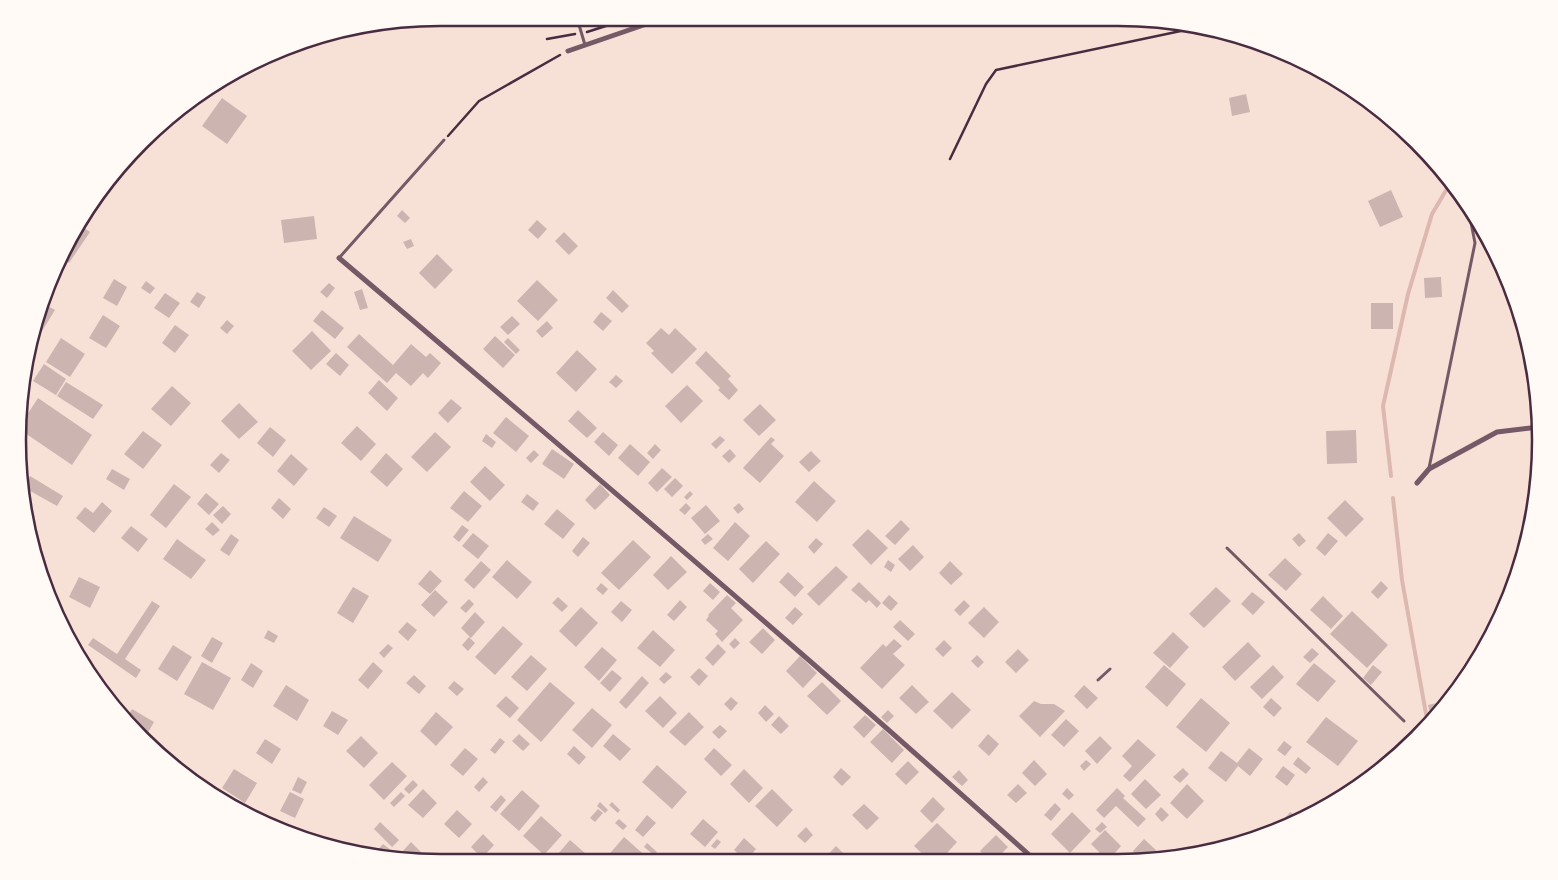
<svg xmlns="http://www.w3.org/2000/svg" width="1558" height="880" font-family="'Playfair Display',serif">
<rect width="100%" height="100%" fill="#f7e1d7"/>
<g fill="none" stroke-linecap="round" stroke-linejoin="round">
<path stroke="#dcb8b0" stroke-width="4" d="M1391 476 1383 406 1408 294 1432 214 1451 182
M1393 498 1402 580 1428 725"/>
</g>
<path fill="#ccb4b1" d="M1246 94 1250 112 1232 116 1229 98Z
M222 98 247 116 227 144 202 126Z
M1391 190 1403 217 1380 227 1368 201Z
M402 210 410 218 405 223 397 216Z
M314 216 317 239 284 243 281 220Z
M537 220 547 229 538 239 528 230Z
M80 225 90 232 69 263 64 259Z
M564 232 578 246 569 255 555 241Z
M411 239 414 246 407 249 403 242Z
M437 254 453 270 435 289 419 273Z
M1441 277 1442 297 1425 298 1424 278Z
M114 279 127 287 117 306 103 298Z
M537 280 558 300 538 321 517 301Z
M146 281 155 288 150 294 141 288Z
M329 283 335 288 327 298 320 292Z
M362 289 368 308 360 310 354 292Z
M613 290 629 306 622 313 606 298Z
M197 292 206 297 199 308 190 302Z
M165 293 180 303 169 318 154 308Z
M1371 303H1393V329H1371Z
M44 304 55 310 39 336 32 330Z
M322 310 344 328 335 339 313 321Z
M601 312 612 321 603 331 593 322Z
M103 315 120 326 106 348 89 338Z
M512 316 520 324 508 335 500 327Z
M227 320 234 326 227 334 220 328Z
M547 321 553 328 542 338 536 331Z
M175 325 189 335 175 353 162 343Z
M661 328 669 335 675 328 697 349 672 374 651 353 654 351 646 343Z
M312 331 331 351 311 370 292 351Z
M359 334 393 365 411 344 426 357 430 353 441 363 428 378 423 373 411 386 396 373 387 383 347 347Z
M495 336 515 355 503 368 483 349Z
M61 338 85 354 70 377 46 362Z
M508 338 520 350 516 354 504 342Z
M577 350 597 369 576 392 556 373Z
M706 351 731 376 728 379 738 390 729 400 718 390 720 388 695 363Z
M336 353 349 365 340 376 326 364Z
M44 364 66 379 56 395 33 381Z
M616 375 623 381 616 388 609 382Z
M379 380 398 398 387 411 368 393Z
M66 382 103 405 93 419 57 396Z
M687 385 703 401 681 423 665 406Z
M172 386 191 403 171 426 151 409Z
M38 398 92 435 72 465 22 431 23 421Z
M451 399 462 408 448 423 438 413Z
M239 403 258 422 239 439 221 421Z
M760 404 776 420 759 436 743 420Z
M578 410 597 428 587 438 568 421Z
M506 417 529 436 516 452 493 433Z
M357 426 376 444 361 461 341 443Z
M270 427 286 440 273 457 257 443Z
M1356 430 1357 463 1327 464 1326 431Z
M143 431 162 445 143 469 124 454Z
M435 432 451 447 427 472 411 457Z
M603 432 618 445 609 456 594 442Z
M486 434 496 442 492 448 482 441Z
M720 436 725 440 716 449 711 444Z
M771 437 775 440 771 444 784 456 760 483 743 468Z
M630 444 650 462 638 476 618 458Z
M655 444 661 450 653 459 647 453Z
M552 449 574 464 564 479 542 464Z
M730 449 736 456 729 463 722 456Z
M534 450 539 455 531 463 526 458Z
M811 451 821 461 809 472 799 462Z
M221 453 230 460 219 473 210 465Z
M386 453 403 469 387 487 370 472Z
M291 454 308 469 294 486 277 471Z
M485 466 505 485 490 501 470 482Z
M662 468 672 477 657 492 648 483Z
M112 469 130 479 124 490 106 479Z
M30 476 63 496 57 506 23 487Z
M675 478 683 486 672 497 664 489Z
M814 481 836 501 817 522 795 502Z
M174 484 191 497 166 528 150 515Z
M600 484 610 495 595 510 585 500Z
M464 491 482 506 468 522 450 508Z
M690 491 693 494 687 500 684 497Z
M206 493 219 504 209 515 197 504Z
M527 494 539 503 533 511 521 502Z
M279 498 291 509 283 519 271 508Z
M1345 500 1364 519 1346 537 1327 518Z
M102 502 112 511 94 533 76 518 85 507 93 513Z
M686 503 691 508 685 515 679 510Z
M739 503 744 509 738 514 733 508Z
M706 505 720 521 705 534 691 518Z
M223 506 231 514 222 524 213 515Z
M324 507 337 516 329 527 316 518Z
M557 509 575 524 563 539 544 524Z
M354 516 392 540 378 562 340 538Z
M901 520 910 529 895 545 885 536Z
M212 522 220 530 213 536 205 529Z
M735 522 750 536 728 561 713 548Z
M462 525 469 530 459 542 453 537Z
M131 526 148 539 138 552 121 538Z
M868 529 888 548 871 565 852 545Z
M473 533 489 546 478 559 462 546Z
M1299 533 1306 541 1299 547 1292 539Z
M1328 533 1338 541 1325 556 1316 548Z
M231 534 239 540 229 556 220 550Z
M708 534 713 539 705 545 701 540Z
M583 537 590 543 578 557 572 551Z
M816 538 823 544 814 554 808 547Z
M177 539 206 560 191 579 163 559Z
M633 540 651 557 619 590 601 573Z
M766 541 780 554 753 583 739 569Z
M913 545 924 557 910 571 898 559Z
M671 556 687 572 668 590 653 575Z
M1285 558 1302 574 1286 591 1268 575Z
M507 560 532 582 517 599 492 577Z
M888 560 895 565 891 572 884 567Z
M481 561 491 570 474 589 464 580Z
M950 561 963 574 951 585 939 573Z
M836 566 848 577 819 606 807 594Z
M430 570 442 581 430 594 418 584Z
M788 572 804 587 795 597 779 582Z
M79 577 100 587 90 608 69 597Z
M1381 581 1388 588 1378 599 1371 592Z
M859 582 881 603 877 608 869 600 866 603 851 590Z
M601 583 608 589 603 595 596 589Z
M710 583 720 592 713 600 703 591Z
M353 587 369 596 353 623 337 613Z
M1216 587 1231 601 1204 628 1189 614Z
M435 590 448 602 434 617 421 605Z
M1252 592 1265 602 1253 615 1241 604Z
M727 595 736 603 731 608 743 620 722 642 715 634 718 631 706 620 709 616 708 615Z
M889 595 898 603 891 611 882 603Z
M1323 596 1343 616 1331 629 1310 610Z
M558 597 568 606 562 612 552 603Z
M469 599 474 604 466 613 460 608Z
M680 600 687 607 674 621 667 615Z
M964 600 970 606 960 616 954 610Z
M152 601 160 606 125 659 141 670 136 678 88 645 93 638 117 654Z
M621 601 632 610 622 622 611 612Z
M581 607 598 623 576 647 559 631Z
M795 607 803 614 793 625 785 618Z
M984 607 999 622 984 638 968 623Z
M1352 611 1388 645 1367 668 1330 634Z
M475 612 485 622 471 638 461 628Z
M900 620 915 634 908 641 893 627Z
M407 622 417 630 408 641 398 632Z
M503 626 523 644 495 675 475 657Z
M763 628 775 640 762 654 749 642Z
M268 630 278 636 274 643 264 638Z
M653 630 675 650 660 667 637 648Z
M1173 632 1189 647 1170 668 1153 653Z
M212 637 223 643 212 663 201 656Z
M469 637 475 643 468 651 462 645Z
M735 638 740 643 734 649 729 644Z
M894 639 902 646 893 654 905 665 882 689 860 668 883 644 886 647Z
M944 640 952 648 943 657 935 649Z
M1248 642 1261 656 1235 681 1222 667Z
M388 644 393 648 384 658 379 653Z
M718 644 726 652 713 666 705 658Z
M173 645 192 657 177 681 158 669Z
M602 647 617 660 599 681 584 667Z
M1312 648 1319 654 1310 663 1303 657Z
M1018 649 1029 660 1016 673 1005 662Z
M531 655 547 669 527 691 511 677Z
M977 655 984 662 978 668 971 661Z
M800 656 817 673 803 688 786 671Z
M202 662 231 678 213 710 184 694Z
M373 662 383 671 368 689 358 680Z
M251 663 263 671 253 688 241 680Z
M1314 663 1336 681 1318 702 1296 684Z
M1164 665 1186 684 1167 707 1145 687Z
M1273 665 1284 677 1262 699 1250 687Z
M1373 665 1382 672 1371 685 1363 678Z
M699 668 708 676 699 686 690 677Z
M612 670 622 678 610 692 600 683Z
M666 672 672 677 664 684 659 679Z
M414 675 426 686 419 694 406 683Z
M642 676 649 683 626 709 619 702Z
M454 681 464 689 457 696 448 688Z
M550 682 575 703 541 742 517 720Z
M822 682 841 701 827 715 807 696Z
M97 684 116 696 112 704 105 697Z
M286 685 309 700 297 721 273 706Z
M912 685 929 702 916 714 899 698Z
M1084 685 1098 698 1087 709 1074 696Z
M952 692 971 710 952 729 933 711Z
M506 696 519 708 510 718 496 706Z
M660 696 677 713 663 728 645 711Z
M731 697 738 703 731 711 724 704Z
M1201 698 1230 723 1206 752 1176 727Z
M1271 698 1282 708 1274 717 1263 707Z
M1034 701 1041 704H1054L1065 711 1040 737 1019 716Z
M1437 703 1438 712 1432 721 1428 705Z
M765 705 774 714 766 722 758 713Z
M592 708 612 725 592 748 572 730Z
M132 709 154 722 146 736 127 718Z
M888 710 894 716 887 723 881 717Z
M332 711 348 720 338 735 323 726Z
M436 712 453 727 436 746 420 731Z
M689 712 704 727 685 746 669 732Z
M865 715 876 725 864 738 853 727Z
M779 716 789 726 781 734 771 725Z
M1326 717 1358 741 1338 766 1306 742Z
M1066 719 1079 731 1064 747 1051 735Z
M720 725 727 731 719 739 712 732Z
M883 729 904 750 892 763 870 742Z
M519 734 530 744 523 751 512 741Z
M613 734 631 749 620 761 603 746Z
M988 734 999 744 989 756 978 746Z
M361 736 378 753 364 768 346 751Z
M1100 736 1112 748 1097 764 1085 751Z
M500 738 505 742 495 754 490 750Z
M265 739 281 749 272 764 256 753Z
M1138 739 1156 755 1130 782 1123 776 1132 766 1122 756Z
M1284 741 1292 747 1285 756 1277 750Z
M574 746 586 757 579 765 567 754Z
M465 748 478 759 463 776 450 765Z
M714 748 732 765 721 776 704 759Z
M1249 748 1263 759 1250 776 1238 766 1226 782 1208 768 1221 751 1237 763Z
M1298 757 1311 768 1306 774 1293 764Z
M1034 760 1047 774 1035 786 1022 773Z
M1086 760 1091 764 1084 771 1080 766Z
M908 761 919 772 906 785 895 774Z
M174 762 188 769 186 773Z
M392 762 407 776 384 800 369 785Z
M657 765 687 792 672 809 642 782Z
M1283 766 1295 775 1287 786 1275 777Z
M841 768 851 777 842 786 833 777Z
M1183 768 1189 774 1180 783 1173 777Z
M234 769 257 783 245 803 222 788Z
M744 769 763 788 749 803 730 784Z
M959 770 968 780 962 786 952 777Z
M298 777 307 782 301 794 292 790Z
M483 777 488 782 479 792 474 787Z
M1145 779 1161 795 1146 809 1131 794Z
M413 780 418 785 409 794 404 789Z
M1354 782 1357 785 1345 794V793Z
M1018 784 1027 793 1016 803 1007 795Z
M1187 784 1204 801 1187 819 1170 803Z
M1067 788 1074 795 1069 800 1062 794Z
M1117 788 1125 796 1123 798 1146 819 1138 827 1116 806 1104 818 1096 810Z
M423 789 437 803 423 818 408 805Z
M772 789 793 810 777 827 755 806Z
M522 790 540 806 519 831 500 814Z
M290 792 304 799 295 818 280 811Z
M401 792 405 796 394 807 390 803Z
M501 795 506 800 496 812 490 807Z
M933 797 945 809 932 823 920 811Z
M600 802 608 810 605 813 597 806Z
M612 802 620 810 618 813 609 805Z
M1055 803 1061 809 1051 821 1044 815Z
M864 804 879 818 867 830 852 815Z
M1161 807 1169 815 1162 822 1155 814Z
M598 809 603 813 595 822 590 818Z
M457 810 472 824 459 838 444 824Z
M1072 812 1091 831 1070 853 1051 834Z
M1290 812 1300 819 1279 829 1278 827Z
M647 815 656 823 643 837 635 830Z
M541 816 562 835 544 855 523 836Z
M619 819 627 826 623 830 615 823Z
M703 819 718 832 705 847 690 834Z
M380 822 399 840 392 847 374 829Z
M1102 822 1107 827 1100 833 1095 829Z
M937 823 957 842 939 862H931L914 846Z
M806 827 813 835 805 843 797 836Z
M1105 830 1121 846 1108 861 1091 844Z
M483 834 494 845 482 858 471 847Z
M309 835 318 843 304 840Z
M996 835 1008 847 993 862H990L980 851Z
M624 837 648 858 645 862H610L606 858Z
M744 838 756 849 746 861 734 850Z
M717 839 721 842 715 849 711 846Z
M1144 839 1157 851 1146 862H1143L1133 851Z
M570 840 586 854 580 862H564L557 855Z
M411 842 423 854 416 862H412L402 852Z
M647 843 657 852 654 855 644 847Z
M383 844 392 851 388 857 379 855 376 852Z
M836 846 852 862H821Z"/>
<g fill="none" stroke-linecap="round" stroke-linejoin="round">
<path stroke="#4a2c40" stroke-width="2.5" d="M587 32 631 18
M547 39 575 34
M448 136 479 101 560 55
M950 159 986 84 996 70 1195 28"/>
<path stroke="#755966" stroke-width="3" d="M577 18 585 45
M339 258 444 140
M1429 468 1475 243 1467 202
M1227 548 1404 721
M1098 680 1110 669"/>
<path stroke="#755966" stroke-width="5" d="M568 51 664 18
M339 258C574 457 808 656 1037 862
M1417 483 1429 469 1497 432 1539 427"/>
</g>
<path d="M0 0H1558V880H0ZM440 26H1118A414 414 0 0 1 1532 440V440A414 414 0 0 1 1118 854H440A414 414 0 0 1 26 440V440A414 414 0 0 1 440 26Z" fill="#fffaf5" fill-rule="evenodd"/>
<path fill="none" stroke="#4a2c40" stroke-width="2.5" d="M440 26H1118A414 414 0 0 1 1532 440V440A414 414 0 0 1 1118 854H440A414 414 0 0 1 26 440V440A414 414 0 0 1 440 26Z"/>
</svg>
